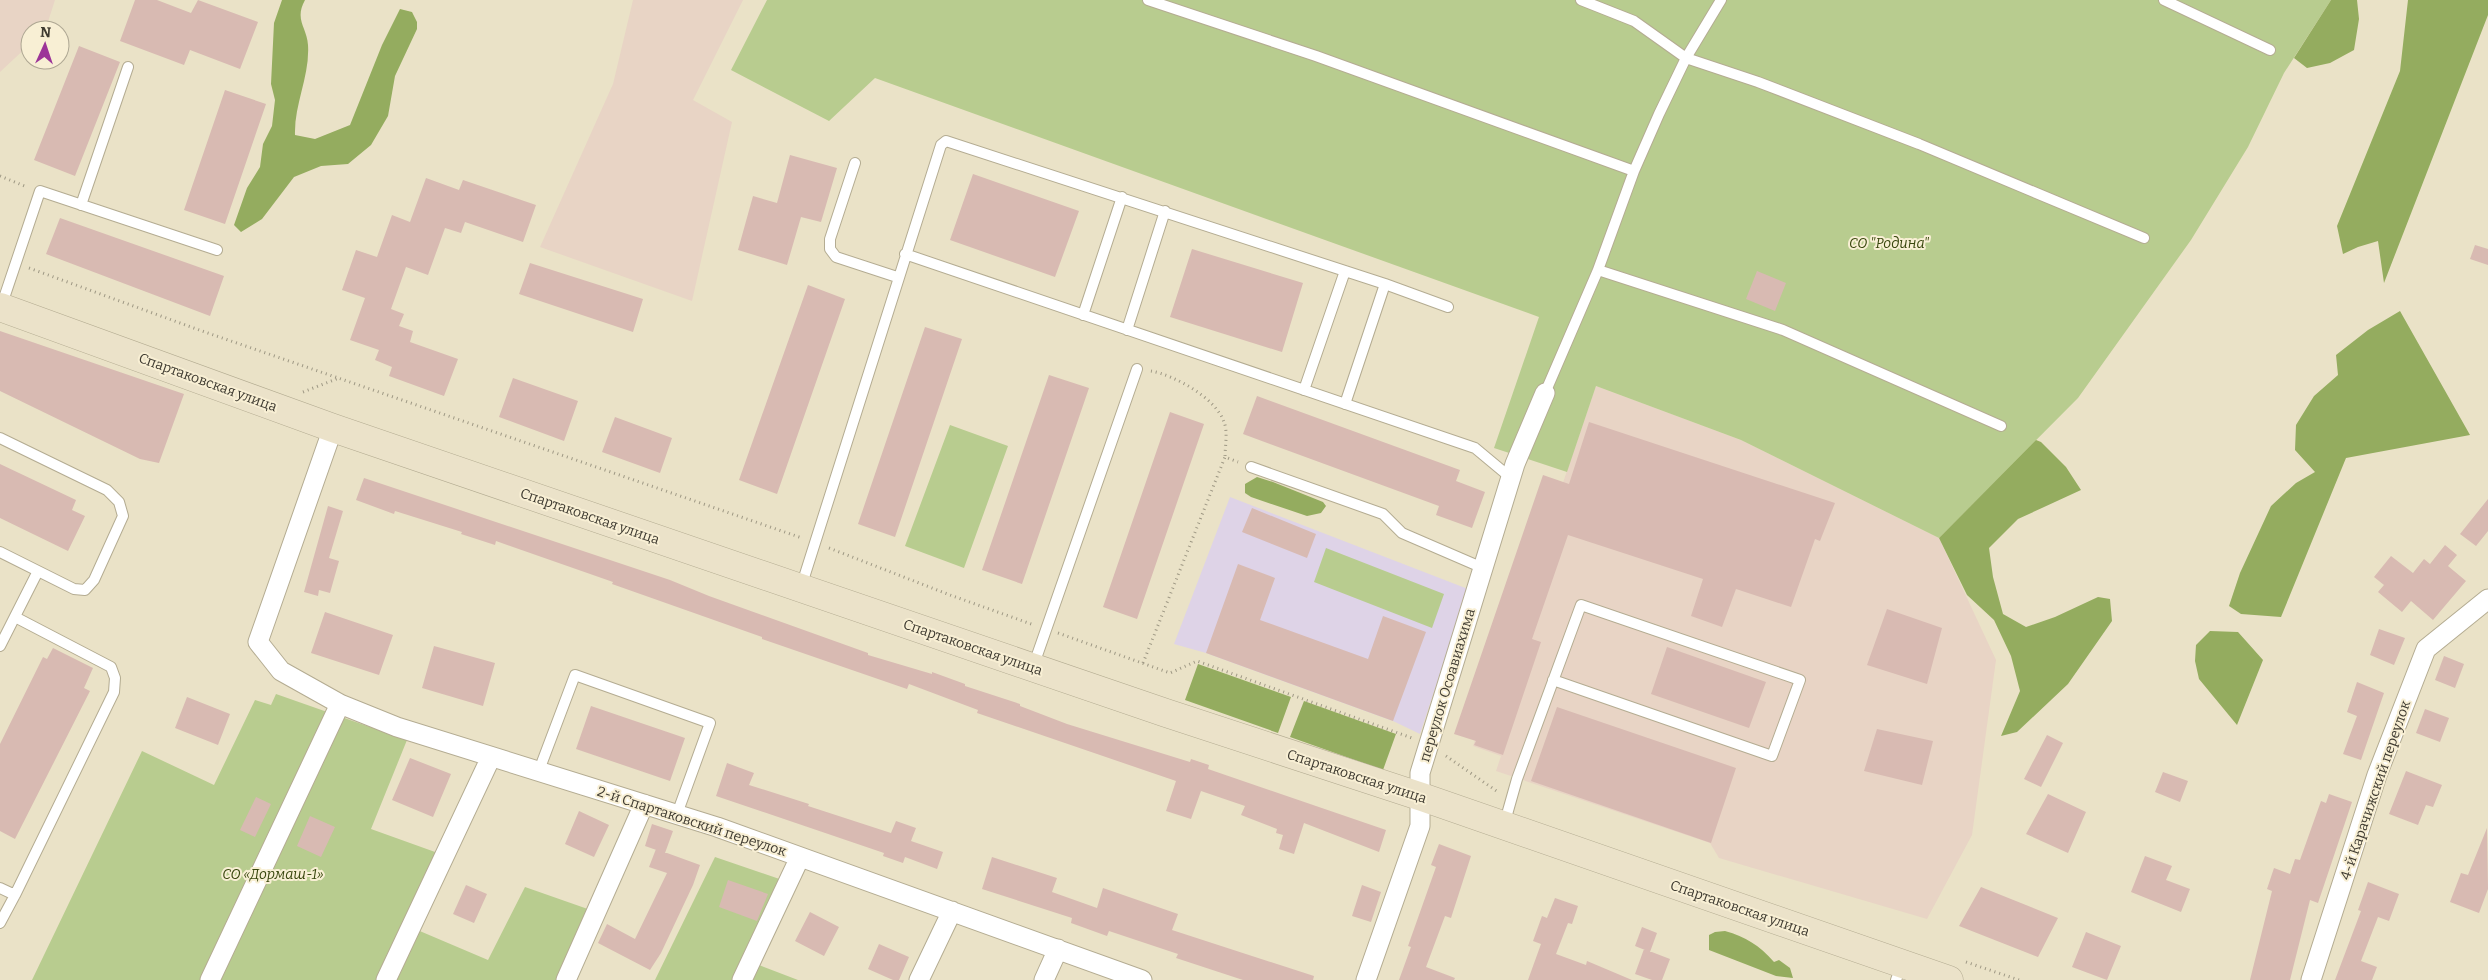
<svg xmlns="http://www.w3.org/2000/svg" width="2488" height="980" font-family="Bitter,serif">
<rect width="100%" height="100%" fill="#eae2c7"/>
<path fill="#e8d4c5" d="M0 0H55L46 28 44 30H30V44L0 72Z
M633 0H743L693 100 732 122 692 301 540 247 613 84Z
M1596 386 1741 440 1939 538 1996 660 1972 835 1927 919 1719 858 1710 843 1496 771 1501 756 1473 746Z"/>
<path fill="#ded3e7" d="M1230 497 1468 589 1420 734 1393 721 1206 653 1174 644Z"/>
<path fill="#b8cc8f" d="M767 0H2331L2284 73 2248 147 2191 240 2078 398 1939 538 1741 440 1596 386 1567 472 1494 448 1539 317 875 78 829 121 731 70Z
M950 425 1008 446 964 568 905 546Z
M1326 548 1444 594 1432 628 1314 582Z
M276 694 407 740 371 829 449 857 415 929 488 960 525 887 602 914 570 980H32L142 751 214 785 255 700 271 705Z
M715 857 797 885 759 965 798 980H655Z"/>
<path fill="#94ac5f" d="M282 0H305C294 20 307 27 308 45 310 76 294 104 295 135L315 139 350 125 382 45 400 9 412 12 417 22V29L395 76 388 116 371 145 348 164 321 166 294 177 262 219 241 232 234 225 247 188 260 167 263 144 272 126 275 100 271 84 274 23Z
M2331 0H2357L2359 19 2354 50 2330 63 2307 68 2294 58Z
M2408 0H2488V15L2384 283 2378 241 2358 247 2343 254 2337 226 2400 71Z
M2400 311 2470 435 2346 458 2281 617 2241 614 2229 606 2240 573 2271 506 2296 483 2315 472 2295 450 2296 425 2314 396 2338 375 2336 355 2368 330Z
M2036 440 2041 442 2066 467 2081 490 2018 519 1989 548 1993 577 2003 614 2026 627 2055 617 2098 597 2110 599 2112 621 2068 684 2017 732 2001 736 2020 691 2011 656 1994 620 1967 595 1939 538Z
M1257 477 1273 482 1323 502 1326 506 1321 513 1307 516 1251 497 1245 493V484Z
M2210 631 2238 632 2263 660 2237 725 2199 679 2195 661 2196 645Z
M1198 664 1291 697 1278 733 1185 700Z
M1304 701 1396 734 1383 770 1290 737Z
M1725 931C1746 937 1759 945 1774 962L1779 960 1790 968 1793 978 1776 976 1709 950V935L1715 932Z"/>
<path fill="#d8bab2" d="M135 0H157L191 13 198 0 258 22 240 69 190 50 184 65 120 41Z
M79 46 120 62 75 176 34 160Z
M225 90 266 104 225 224 184 210Z
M790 155 837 168 821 222 801 217 787 265 738 250 753 196 777 203Z
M973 174 1079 211 1055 277 950 240Z
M426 178 459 190 463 180 536 205 523 242 465 222 461 233 445 228 428 275 406 267 391 309 404 314 399 326 413 331 410 342 458 359 444 396 389 376 392 367 375 360 379 350 350 340 365 298 342 290 356 250 377 257 392 215 410 222Z
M60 218 224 276 210 316 46 254Z
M2475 245 2488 249V265L2470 259Z
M1192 249 1303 283 1282 352 1170 317Z
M530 263 643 299 633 332 519 294Z
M1757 271 1786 283 1775 311 1746 299Z
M808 285 845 299 777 494 739 480Z
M925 327 962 339 895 537 858 524Z
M0 331 184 394 159 463 140 459 0 391Z
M1049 375 1089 388 1022 584 982 570Z
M513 378 578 401 564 441 499 417Z
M1257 396 1460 470 1456 481 1485 492 1472 528 1436 515 1439 506 1243 434Z
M1170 412 1204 424 1137 619 1103 607Z
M615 417 672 438 660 473 602 452Z
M1589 422 1835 503 1820 541 1815 539 1791 607 1736 589 1722 627 1691 616 1703 579 1568 535 1532 639 1541 642 1503 755 1474 745 1476 741 1454 734 1543 475 1569 484Z
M0 464 76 500 72 510 85 516 68 551 0 518Z
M364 478 670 580 709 596 868 653V655L932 674V672L965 684V686L1020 704V706L1067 724 1190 762 1191 759 1209 765 1208 769 1386 830 1379 852 1304 823 1294 854 1279 849 1283 835 1276 833 1277 829 1241 815 1245 806 1201 791 1191 819 1166 811 1176 781 977 713 978 710 909 684 907 689 762 639V637L612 584 613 582 496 541 495 545 461 534 462 532 395 511 394 514 356 500Z
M2488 499V531L2476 546 2460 534Z
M328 506 343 511 329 558 339 561 330 593 319 590 318 596 304 592Z
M1252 508 1316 534 1307 558 1242 532Z
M2445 545 2457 555 2448 566 2466 581 2433 620 2411 601 2402 612 2378 592 2384 585 2374 577 2391 556 2413 573 2424 559 2430 564Z
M1238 564 1275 578 1260 620 1368 659 1383 616 1426 632 1393 721 1206 653Z
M1887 609 1942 628 1927 684 1867 665Z
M325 612 393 635 379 675 311 653Z
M2379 629 2405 638 2394 665 2370 655Z
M434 646 495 663 483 706 422 688Z
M1667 647 1766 682 1749 728 1651 694Z
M53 648 93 668 84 688 90 691 15 839 0 831V744L43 657 47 659Z
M2444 656 2464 664 2455 688 2435 680Z
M2357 682 2384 693 2361 760 2343 754 2357 716 2347 712Z
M187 697 230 714 218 745 175 728Z
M591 706 685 738 670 781 576 749Z
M1557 707 1736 768 1711 843 1531 781Z
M2425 709 2449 718 2440 742 2416 733Z
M1877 729 1933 741 1922 785 1864 771Z
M2047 735 2063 743 2041 787 2024 779Z
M410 758 451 774 433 817 392 800Z
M727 763 754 773 749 785 809 804 808 806 891 833 896 821 916 828 911 841 943 852 937 869 905 857 903 863 883 856 884 853 716 796Z
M2406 771 2442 785 2433 807 2426 805 2418 825 2389 814Z
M2163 772 2188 781 2180 802 2155 792Z
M2048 794 2086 812 2068 853 2026 834Z
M2329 794 2352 802 2318 903 2310 900 2290 980H2250L2272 891 2267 889 2274 868 2290 874 2295 859 2300 860 2321 801 2326 803Z
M256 797 271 804 255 837 240 830Z
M579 811 609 825 594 857 565 844Z
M310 816 335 827 321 857 297 846Z
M652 824 673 831 665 853 645 846Z
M2487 828 2488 889 2479 913 2450 902 2461 873 2468 875Z
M1439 844 1471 856 1451 918 1445 916 1426 967 1455 978 1454 980H1399L1411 947 1408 946 1436 867 1431 865Z
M656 849 700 865 693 885 661 953 650 970 598 943 607 924 635 939 667 873 649 867Z
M2145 856 2172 866 2166 880 2190 889 2181 912 2131 892Z
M992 857 1057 878 1052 892 1097 908 1103 888 1178 914 1172 930 1314 976 1313 980H1243L1176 958 1178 954 1109 931 1107 936 1071 923 1072 918 982 889Z
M728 880 768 894 757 921 719 907Z
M2368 882 2399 894 2389 921 2378 917 2361 961 2377 967 2372 980H2335L2361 911 2358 910Z
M466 885 487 894 474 923 453 914Z
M1362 885 1381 892 1371 922 1352 916Z
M1981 887 2058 918 2038 957 1959 926Z
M1555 898 1578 906 1572 924 1568 923 1556 954 1586 965 1587 961 1632 980H1528L1541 944 1533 941 1542 916 1547 918Z
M810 912 839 927 824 956 795 941Z
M1642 927 1657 933 1650 952 1635 946Z
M2086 932 2121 946 2107 980 2072 967Z
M879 944 909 957 899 980H893L868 969Z
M1644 949 1670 959 1662 980H1652L1635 974Z"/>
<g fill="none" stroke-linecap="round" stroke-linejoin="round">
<defs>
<path id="lane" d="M1148 0 1316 56 1634 171
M1581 0 1634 21 1686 58 1758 82 1919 144 2144 238
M2164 0 2270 50
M855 163 830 239V249L836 257 897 277
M81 205 128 67
M905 254 1475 448 1511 478
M1598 270 1783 330 2001 426
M1385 284 1448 307
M1 307 40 191 217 250
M1083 315 1122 197
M1127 330 1165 211
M1304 390 1345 271
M1545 393 1598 270 1634 171 1659 114 1686 58 1721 0
M0 438 107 490 119 502 123 516 94 580 85 590 74 589 0 552
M1251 467 1383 514 1402 533 1483 568
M801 587 941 145 946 141 1385 284 1345 404
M0 646 38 571
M1033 667 1137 369
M538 773 575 675 710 723 677 814
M1504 825 1517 779 1581 605 1800 680 1772 756 1553 680
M0 888 15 895 114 692 115 678 111 667 15 617
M0 923 15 895
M1896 980 1902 964"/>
<path id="street" d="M333 428 258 642 281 671 340 704 397 727 717 827 1142 980
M210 980 340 704
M386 980 491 757
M566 980 644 804
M742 980 800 857
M919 980 952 911
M1044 980 1058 949
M1366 980 1420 826V773L1515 464 1545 393
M2311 980 2377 775 2426 649 2488 599"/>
<path id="secondary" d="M0 307 333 428 1166 713 1422 797 1949 980"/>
</defs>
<use href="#lane" stroke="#b4ac92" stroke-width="12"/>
<use href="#street" stroke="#b4ac92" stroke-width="21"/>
<use href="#secondary" stroke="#b4ac92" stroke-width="29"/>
<path stroke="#9e9884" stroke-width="3" stroke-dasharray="1 4" stroke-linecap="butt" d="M0 176 27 187
M29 268 202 331 802 538
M1151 371C1174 375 1216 398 1224 422 1228 431 1225 447 1225 457
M303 392 339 378
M829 548 950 595 1034 625
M1058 633 1170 673 1197 661 1412 738
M1143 663 1225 457 1238 462
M1446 756 1498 792
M1966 962 2019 980"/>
<use href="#lane" stroke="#fff" stroke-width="10"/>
<use href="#street" stroke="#fff" stroke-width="19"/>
<use href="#secondary" stroke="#ebe2c9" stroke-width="28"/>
</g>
<g text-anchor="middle" stroke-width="4" stroke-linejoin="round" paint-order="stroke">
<g font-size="14" font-style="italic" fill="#39470e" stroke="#f8efd4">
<text x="1889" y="248">СО "Родина"</text>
<text x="273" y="879">СО «Дормаш-1»</text>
</g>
<g font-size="14" fill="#3f3b31" stroke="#f8efd4">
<text transform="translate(208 382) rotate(20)" y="5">Спартаковская улица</text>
<text transform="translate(590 516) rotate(19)" y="5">Спартаковская улица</text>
<text transform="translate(973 647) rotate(19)" y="5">Спартаковская улица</text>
<text transform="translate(1447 685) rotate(-73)" y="5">переулок Осоавиахима</text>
<text transform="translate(1357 776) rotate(18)" y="5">Спартаковская улица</text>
<text transform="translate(2375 790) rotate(-71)" y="5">4-й Карачижский переулок</text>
<text transform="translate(692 821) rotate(18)" y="5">2-й Спартаковский переулок</text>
<text transform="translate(1740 908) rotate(19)" y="5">Спартаковская улица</text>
</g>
</g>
<g transform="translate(45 45) rotate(3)"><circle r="24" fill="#f8efd4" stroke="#aea793"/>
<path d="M0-4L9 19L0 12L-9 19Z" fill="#9c3498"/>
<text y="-8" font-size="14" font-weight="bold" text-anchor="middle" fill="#3f3b31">N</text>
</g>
</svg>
